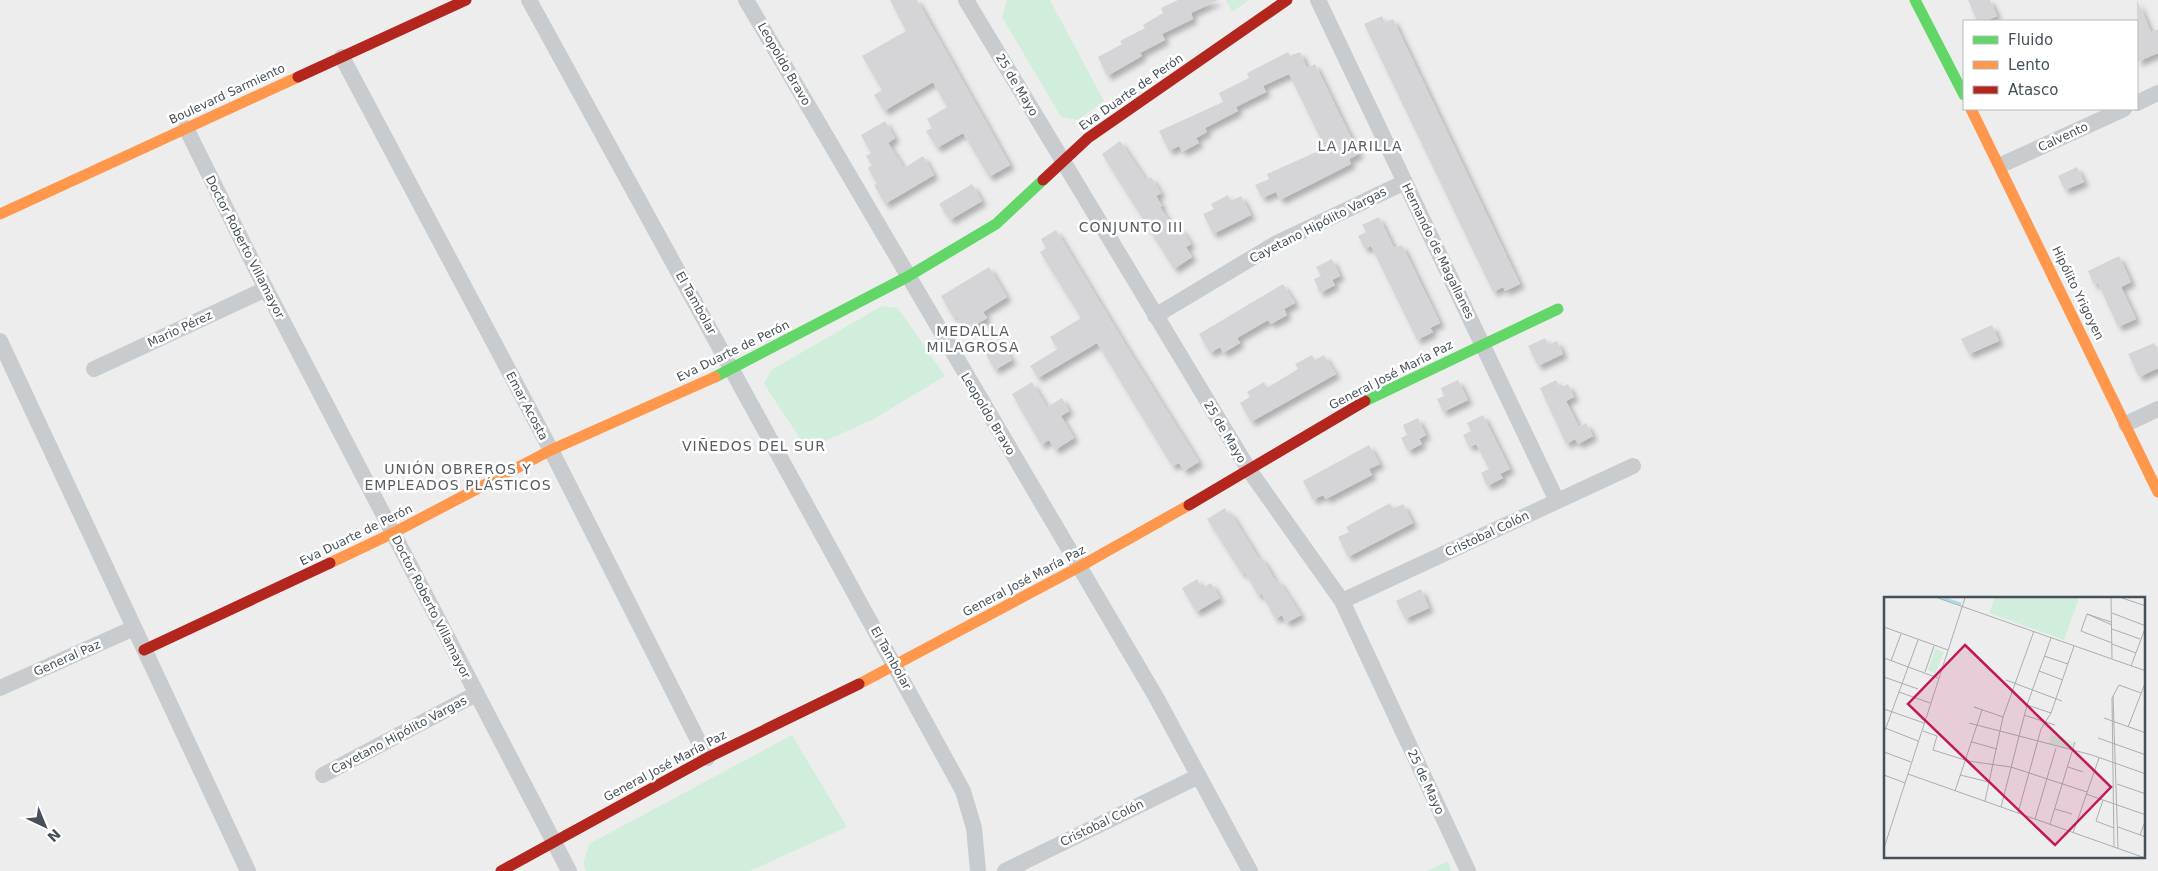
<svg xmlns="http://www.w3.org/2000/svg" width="2158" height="871" font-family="'DejaVu Sans',sans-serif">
<defs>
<filter id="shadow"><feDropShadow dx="4.5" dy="4.5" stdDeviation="2.5" flood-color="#0004"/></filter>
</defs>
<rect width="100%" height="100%" fill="#eeeded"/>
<path fill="#d1eedc" d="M1007 0H1050L1104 101 1078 120 1061 117 1002 17Z
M1226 0H1249L1232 12Z
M882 306 898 308 945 376 872 420 807 449 764 384 771 370Z
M792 735 847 827 750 871H586L583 864 589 844Z
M1448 861 1451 871H1427Z"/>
<path fill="#d5d5d7" filter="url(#shadow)" d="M890 0H917L1010 165 989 177 963 133 937 148 926 131 932 128 927 119 947 107 933 82 884 111 874 95 882 90 862 56 906 31Z
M1178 0H1218L1191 13 1193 19 1162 34 1165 40 1140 53 1142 56 1107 76 1098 57 1122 44 1120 41 1145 28 1143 25 1163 13 1161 8Z
M1968 0H1990L1997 16 1986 21H1977Z
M2137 0 2151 32 2158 29V53L2137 62Z
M1382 16 1385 23 1393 19 1520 284 1505 291 1503 287 1493 292 1364 24Z
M1288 52 1290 56 1300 52 1307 68 1315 64 1359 154 1349 159 1351 164 1280 200 1276 192 1262 198 1255 185 1269 179 1267 174 1325 148 1289 74 1263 86 1266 92 1236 107 1238 111 1205 128 1207 132 1196 138 1199 143 1182 152 1179 146 1169 151 1159 131 1223 102 1219 93 1249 78 1247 73Z
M885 121 895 138 888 143 904 168 923 156 934 175 885 204 874 185 877 184 868 168 872 165 866 156 871 153 861 135Z
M1120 141 1146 180 1151 177 1161 193 1156 196 1162 206 1160 207 1176 231 1181 228 1191 244 1186 247 1192 257 1174 269 1102 154Z
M2077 167 2084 182 2065 190 2058 176Z
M972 184 982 201 950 220 939 204Z
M1228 195 1231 201 1241 196 1251 215 1213 234 1203 214 1214 209 1211 204Z
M1379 217 1394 248 1402 245 1440 323 1430 328 1433 332 1417 340 1371 246 1365 249 1358 236 1366 232 1362 225Z
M1056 230 1130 352 1199 462 1184 471 1179 463 1172 466 1097 343 1038 378 1030 366 1058 349 1050 337 1081 318 1040 252 1046 248 1041 239Z
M2119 256 2131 282 2121 287 2136 319 2118 327 2098 283 2094 285 2088 271Z
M1332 259 1340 276 1332 280 1335 285 1320 293 1314 279 1321 276 1316 267Z
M989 267 1007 297 983 312 987 318 966 331 956 316 953 317 941 296Z
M1283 284 1295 303 1284 309 1287 315 1271 324 1268 320 1237 338 1240 343 1223 353 1220 347 1210 353 1199 334Z
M1992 325 1999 341 1969 354 1961 339Z
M1545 338 1549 345 1557 341 1563 354 1538 366 1528 346Z
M1001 343 1012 360 995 370 985 353Z
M2154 343 2158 350V368L2139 377 2128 354Z
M1312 355 1315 360 1324 355 1336 374 1251 422 1240 403 1250 397 1247 392 1264 382 1267 388 1298 369 1295 364Z
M1458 380 1468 400 1443 412 1437 399 1444 396 1441 388Z
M1556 380 1560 388 1568 384 1574 397 1566 401 1579 427 1586 423 1593 436 1578 444 1575 439 1566 444 1540 388Z
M1032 382 1047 407 1062 398 1069 411 1061 416 1074 438 1055 450 1049 440 1041 445 1012 394Z
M1483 415 1510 469 1500 474 1503 478 1487 486 1481 473 1489 469 1476 444 1469 447 1463 435 1471 431 1467 423Z
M1418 418 1426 435 1419 439 1422 444 1408 451 1401 438 1407 435 1403 425Z
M1369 445 1380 464 1369 469 1372 475 1326 499 1323 495 1313 500 1303 481Z
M1390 503 1393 509 1403 504 1413 523 1348 557 1338 537 1349 532 1346 527Z
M1225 508 1228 514 1230 512 1259 559 1262 558 1276 582 1278 580 1301 615 1286 623 1282 615 1275 619 1262 594 1258 596 1245 572 1242 574 1207 519Z
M1197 579 1202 588 1211 583 1220 598 1196 612 1182 588Z
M1421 589 1429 608 1405 619 1396 601Z"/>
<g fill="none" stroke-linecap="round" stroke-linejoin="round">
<path stroke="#c9ccce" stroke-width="16" d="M529 0 963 791 974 828 978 871
M746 0 1156 697 1250 871
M966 0 1249 470 1342 601 1468 871
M1318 0 1557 501
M342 57 551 450 707 758
M2137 103 2158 93
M186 128 266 289 569 871
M2001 165 2124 109
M1155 316 1275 244 1405 182
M0 341 248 871
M94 369 266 289
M2126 424 2158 409
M1342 601 1633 466
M0 688 134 628
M323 775 476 694
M1005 871 1199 776"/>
<path stroke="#63d668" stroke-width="11" d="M1915 0 1964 95
M715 377 907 277 996 224 1043 180
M1365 401 1558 309"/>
<path stroke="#ff974d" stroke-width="11" d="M1971 109 2158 492
M0 214 298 77
M330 563 393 533 551 450 715 377
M859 684 1079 567 1189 505"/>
<path stroke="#b3261e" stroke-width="11" d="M298 77 466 0
M1043 180 1088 138 1287 0
M1189 505 1365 401
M144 650 330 563
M501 871 707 758 859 684"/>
</g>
<g text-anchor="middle" stroke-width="5" stroke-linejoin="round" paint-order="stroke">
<g font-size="12" fill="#45505a" stroke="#fff">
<text transform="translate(784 64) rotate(60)" y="4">Leopoldo Bravo</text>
<text transform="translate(1017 85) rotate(59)" y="4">25 de Mayo</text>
<text transform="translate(1131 92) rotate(-35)" y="4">Eva Duarte de Perón</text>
<text transform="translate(227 94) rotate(-25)" y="4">Boulevard Sarmiento</text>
<text transform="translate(2063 137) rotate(-25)" y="4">Calvento</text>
<text transform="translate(1318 225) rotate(-27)" y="4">Cayetano Hipólito Vargas</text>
<text transform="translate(245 247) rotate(63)" y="4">Doctor Roberto Villamayor</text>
<text transform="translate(1438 251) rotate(64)" y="4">Hernando de Magallanes</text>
<text transform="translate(2078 293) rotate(64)" y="4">Hipólito Yrigoyen</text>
<text transform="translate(696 303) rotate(61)" y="4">El Tambolar</text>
<text transform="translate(180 329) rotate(-25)" y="4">Mario Pérez</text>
<text transform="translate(733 351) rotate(-26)" y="4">Eva Duarte de Perón</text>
<text transform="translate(1391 375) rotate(-27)" y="4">General José María Paz</text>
<text transform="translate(527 406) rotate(62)" y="4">Emar Acosta</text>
<text transform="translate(988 414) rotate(59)" y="4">Leopoldo Bravo</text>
<text transform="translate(1225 432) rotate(59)" y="4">25 de Mayo</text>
<text transform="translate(1487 534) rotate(-25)" y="4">Cristobal Colón</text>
<text transform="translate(356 535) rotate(-26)" y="4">Eva Duarte de Perón</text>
<text transform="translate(1024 581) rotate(-28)" y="4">General José María Paz</text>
<text transform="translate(431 607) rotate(63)" y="4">Doctor Roberto Villamayor</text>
<text transform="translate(67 658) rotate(-24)" y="4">General Paz</text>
<text transform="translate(891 658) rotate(61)" y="4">El Tambolar</text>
<text transform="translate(399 735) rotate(-28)" y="4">Cayetano Hipólito Vargas</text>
<text transform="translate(665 766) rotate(-28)" y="4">General José María Paz</text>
<text transform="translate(1426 782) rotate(65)" y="4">25 de Mayo</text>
<text transform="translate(1102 823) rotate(-26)" y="4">Cristobal Colón</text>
</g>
<g font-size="14" letter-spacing="1" fill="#595d62" stroke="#fff">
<text x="1360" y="151">LA JARILLA</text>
<text x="1131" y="232">CONJUNTO III</text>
<text x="973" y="336">MEDALLA<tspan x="973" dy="16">MILAGROSA</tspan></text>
<text x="754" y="451">VIÑEDOS DEL SUR</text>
<text x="458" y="474">UNIÓN OBREROS Y<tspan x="458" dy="16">EMPLEADOS PLÁSTICOS</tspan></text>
</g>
</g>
<g transform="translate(1884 597)">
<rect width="261" height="261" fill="#eeeded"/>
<path d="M111 1H195L180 43 105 16ZM51 52 60 55 51 77 44 73ZM167 137 190 145 188 152 165 147Z" fill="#d1eedc"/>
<path fill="none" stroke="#a5ddec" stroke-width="2.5" d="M59 1 77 7"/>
<path fill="none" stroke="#aaaeb2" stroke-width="1" d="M54 1 262 74M227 1 228 61M238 1 262 9M228 16 262 29 247 69M203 17 197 34 228 46M203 17 228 28M203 17 227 25M0 30 64 53M228 32 256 42M228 47 252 56M160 59 184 67M0 61 54 81M7 64 17 37M155 74 179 83M41 75 50 49M0 80 34 92M122 83 178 104M15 95 46 106M229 99 234 251M143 108 167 116M90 110 119 120M0 112 40 126M140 118 171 128M220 121 262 136M85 126 208 158 262 177M244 130 262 84M1 131 34 144M39 134 53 139 49 153 84 164 127 170 203 195M0 136 34 43M214 141 262 158M88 145 113 152M0 155 27 165M184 170 199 175M24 177 261 261M0 178 21 186M76 178 105 185M233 187 262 197M71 194 98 113M202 197 262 218M219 203 212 224 230 231M101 204 119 120 150 34M117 210 143 108 167 41M171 212 188 217M134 216 157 132 167 116 190 49M151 222 172 151M166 227 191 145M234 230 262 240M189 236 215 161M256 238 262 222M230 250 228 101 235 88 257 96M0 251 81 1"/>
<path fill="#c2185b" fill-opacity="0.15" stroke="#c2185b" stroke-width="2.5" d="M81 48 227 190 171 248 24 107Z"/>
<rect width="261" height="261" fill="none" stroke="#45505a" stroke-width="2.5"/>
</g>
<rect x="1963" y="20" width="175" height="90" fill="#ffffff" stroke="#b5b9bd"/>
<rect x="1973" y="36" width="25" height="8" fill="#63d668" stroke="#b5b9bd"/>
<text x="2008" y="45" font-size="15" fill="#45505a">Fluido</text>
<rect x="1973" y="61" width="25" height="8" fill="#ff974d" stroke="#b5b9bd"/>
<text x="2008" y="70" font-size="15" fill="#45505a">Lento</text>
<rect x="1973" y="86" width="25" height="8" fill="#b3261e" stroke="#b5b9bd"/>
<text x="2008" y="95" font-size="15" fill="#45505a">Atasco</text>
<g transform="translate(45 826) rotate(136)" stroke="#ffffff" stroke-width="4" paint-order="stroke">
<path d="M0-4L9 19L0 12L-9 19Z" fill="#45505a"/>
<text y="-8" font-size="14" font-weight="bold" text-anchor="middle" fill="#45505a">N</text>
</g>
</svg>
